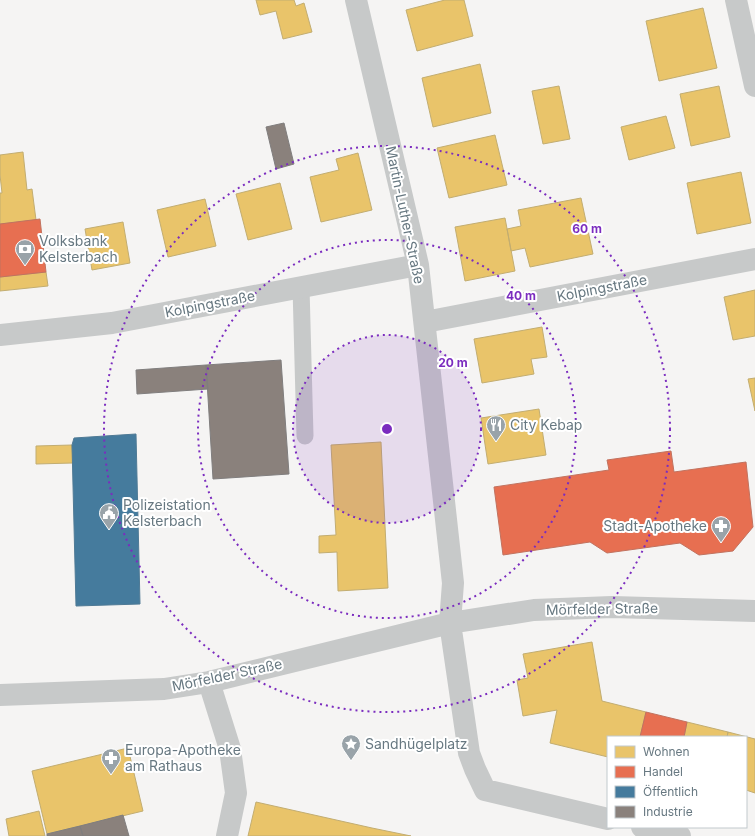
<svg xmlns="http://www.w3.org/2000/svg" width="755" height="836" font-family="Inter,sans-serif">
<rect width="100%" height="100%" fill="#f5f4f3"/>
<path fill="#e9c46a" stroke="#c2ad71" d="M256 0H294L296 6 304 3 312 32 283 39 276 11 260 15Z
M445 0H464L473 36 417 51 406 10Z
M703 8 717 68 659 81 646 21Z
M480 64 491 113 433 127 422 78Z
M559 86 570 139 543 144 532 91Z
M719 86 730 137 691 146 680 94Z
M666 116 675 148 629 160 621 127Z
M495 135 507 185 449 198 437 148Z
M23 152 27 190 32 189 36 220 0 224V193H2L0 175V155Z
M358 153 372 210 321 222 310 177 339 170 336 159Z
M741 172 751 223 697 234 687 183Z
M280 183 292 229 248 240 236 194Z
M581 198 593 254 530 267 525 248 511 251 507 229 521 226 518 210Z
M205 199 216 246 168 257 157 210Z
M505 218 515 271 465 281 455 227Z
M123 222 130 263 92 270 85 229Z
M46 272 48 286 0 291V277Z
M755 290V336L733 340 724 297Z
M542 327 547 357 531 359 534 374 482 383 474 339Z
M755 378V411L748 379Z
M539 409 546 455 488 464 481 418Z
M381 442 388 588 338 591 337 552 319 553V536L336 535 331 445Z
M72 445 73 463 36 464V446Z
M592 642 602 701 646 712 640 737H608V757L550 743 557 710 523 716 517 680 528 678 523 654Z
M687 722 728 732 727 737H684Z
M728 732 755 739V793L746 790V737H727Z
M128 748 143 811 47 834 32 771Z
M256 802 372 828 411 836H248Z
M39 811 45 836H9L6 819Z"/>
<path fill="#e76f51" stroke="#c1725f" d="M40 219 46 272 0 277V224Z
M671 451 674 472 746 462 753 527 733 551 699 555 680 543 607 553 590 542 503 555 494 487 609 470 607 460Z
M646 712 687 722 684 737H640Z"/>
<path fill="#457b9d" stroke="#4f7a95" d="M136 434 140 604 76 606 72 445 74 438Z"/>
<path fill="#8a817c" stroke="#807e7e" d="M284 123 294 164 276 169 266 127Z
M281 360 289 474 213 479 206 365Z
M206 365 208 389 137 394 136 370Z
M123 815 129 836H83L80 826Z
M80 826 83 836H47V834Z"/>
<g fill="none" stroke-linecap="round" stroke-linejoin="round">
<path stroke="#c7c9c9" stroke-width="17" d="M301 287 305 436"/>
<path stroke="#c7c9c9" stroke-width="22" d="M356 0 418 265 453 583 450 623 469 753 475 769 485 790 608 819
M736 0 755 86
M425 322 755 259
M0 335 112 323 418 265
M209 682 230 749 236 793 227 836
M0 695 164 689 209 682 450 623 534 610 612 607 755 611
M642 827 680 836"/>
</g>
<circle cx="387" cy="429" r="94" fill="#7b2cbf" fill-opacity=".12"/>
<g fill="none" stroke="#7b2cbf" stroke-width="2" stroke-dasharray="2 4">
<circle cx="387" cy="429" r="94"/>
<circle cx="387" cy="429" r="189"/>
<circle cx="387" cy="429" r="283"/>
</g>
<defs>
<symbol id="bank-pin" viewBox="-11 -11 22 30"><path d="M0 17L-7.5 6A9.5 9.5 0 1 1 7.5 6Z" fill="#99a3a9" stroke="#fff"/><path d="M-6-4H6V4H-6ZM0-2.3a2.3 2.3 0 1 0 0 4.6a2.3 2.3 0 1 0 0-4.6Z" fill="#fff"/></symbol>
<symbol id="restaurant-pin" viewBox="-11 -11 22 30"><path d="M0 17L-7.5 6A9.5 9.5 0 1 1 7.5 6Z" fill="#99a3a9" stroke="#fff"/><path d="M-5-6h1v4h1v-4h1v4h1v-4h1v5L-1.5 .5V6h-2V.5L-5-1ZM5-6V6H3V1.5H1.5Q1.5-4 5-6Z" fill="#fff"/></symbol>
<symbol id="civic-pin" viewBox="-11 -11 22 30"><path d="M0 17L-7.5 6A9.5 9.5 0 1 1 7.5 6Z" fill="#99a3a9" stroke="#fff"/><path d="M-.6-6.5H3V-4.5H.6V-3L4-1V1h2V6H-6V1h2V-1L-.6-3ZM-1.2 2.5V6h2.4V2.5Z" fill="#fff"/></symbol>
<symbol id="pharmacy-pin" viewBox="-11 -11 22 30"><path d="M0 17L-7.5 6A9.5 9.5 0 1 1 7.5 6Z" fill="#99a3a9" stroke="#fff"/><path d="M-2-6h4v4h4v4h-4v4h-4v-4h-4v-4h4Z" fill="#fff"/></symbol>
<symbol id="sight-pin" viewBox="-11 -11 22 30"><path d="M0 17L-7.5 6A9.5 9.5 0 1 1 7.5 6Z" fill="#99a3a9" stroke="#fff"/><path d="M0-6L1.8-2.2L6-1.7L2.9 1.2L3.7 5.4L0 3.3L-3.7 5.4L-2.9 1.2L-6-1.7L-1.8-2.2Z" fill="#fff"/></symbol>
</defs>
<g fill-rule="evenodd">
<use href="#bank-pin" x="14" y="238" width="22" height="30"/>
<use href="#restaurant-pin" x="485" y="414" width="22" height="30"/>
<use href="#civic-pin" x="98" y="502" width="22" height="30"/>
<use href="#pharmacy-pin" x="710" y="515" width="22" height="30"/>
<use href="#sight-pin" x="340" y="733" width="22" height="30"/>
<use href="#pharmacy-pin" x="100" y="747" width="22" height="30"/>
</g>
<g text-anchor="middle" stroke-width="4" stroke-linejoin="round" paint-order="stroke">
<g font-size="14" fill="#677881" stroke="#fff">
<text transform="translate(405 215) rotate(78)" y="5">Martin-Luther-Straße</text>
<text transform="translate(602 288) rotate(-11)" y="5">Kolpingstraße</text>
<text transform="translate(210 304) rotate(-11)" y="5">Kolpingstraße</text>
<text transform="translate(602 609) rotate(-1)" y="5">Mörfelder Straße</text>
<text transform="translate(227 675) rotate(-12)" y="5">Mörfelder Straße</text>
</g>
<g font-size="14" fill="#677881" stroke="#fff" text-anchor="start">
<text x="39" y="246">Volksbank<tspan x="39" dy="16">Kelsterbach</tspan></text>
<text x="510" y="430">City Kebap</text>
<text x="123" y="510">Polizeistation<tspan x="123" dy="16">Kelsterbach</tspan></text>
<text x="707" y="531" text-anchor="end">Stadt-Apotheke</text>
<text x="365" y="749">Sandhügelplatz</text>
<text x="125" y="755">Europa-Apotheke<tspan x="125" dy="16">am Rathaus</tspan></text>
</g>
</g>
<circle cx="387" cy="429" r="6" fill="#7b2cbf" stroke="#fff" stroke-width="2"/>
<g font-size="12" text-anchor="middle" font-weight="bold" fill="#7b2cbf" stroke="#fff" stroke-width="4" stroke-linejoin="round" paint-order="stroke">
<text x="587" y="233">60 m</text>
<text x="521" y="300">40 m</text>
<text x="453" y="367">20 m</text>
</g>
<rect x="607" y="736" width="140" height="92" fill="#ffffff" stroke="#c2c9cd"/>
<rect x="615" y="746" width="20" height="12" fill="#e9c46a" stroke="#c2c9cd"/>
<text x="643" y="756" font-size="12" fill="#677881">Wohnen</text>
<rect x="615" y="766" width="20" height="12" fill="#e76f51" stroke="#c2c9cd"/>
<text x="643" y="776" font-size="12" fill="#677881">Handel</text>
<rect x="615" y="786" width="20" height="12" fill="#457b9d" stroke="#c2c9cd"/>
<text x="643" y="796" font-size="12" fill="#677881">Öffentlich</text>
<rect x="615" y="806" width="20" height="12" fill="#8a817c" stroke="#c2c9cd"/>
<text x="643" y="816" font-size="12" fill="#677881">Industrie</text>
</svg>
